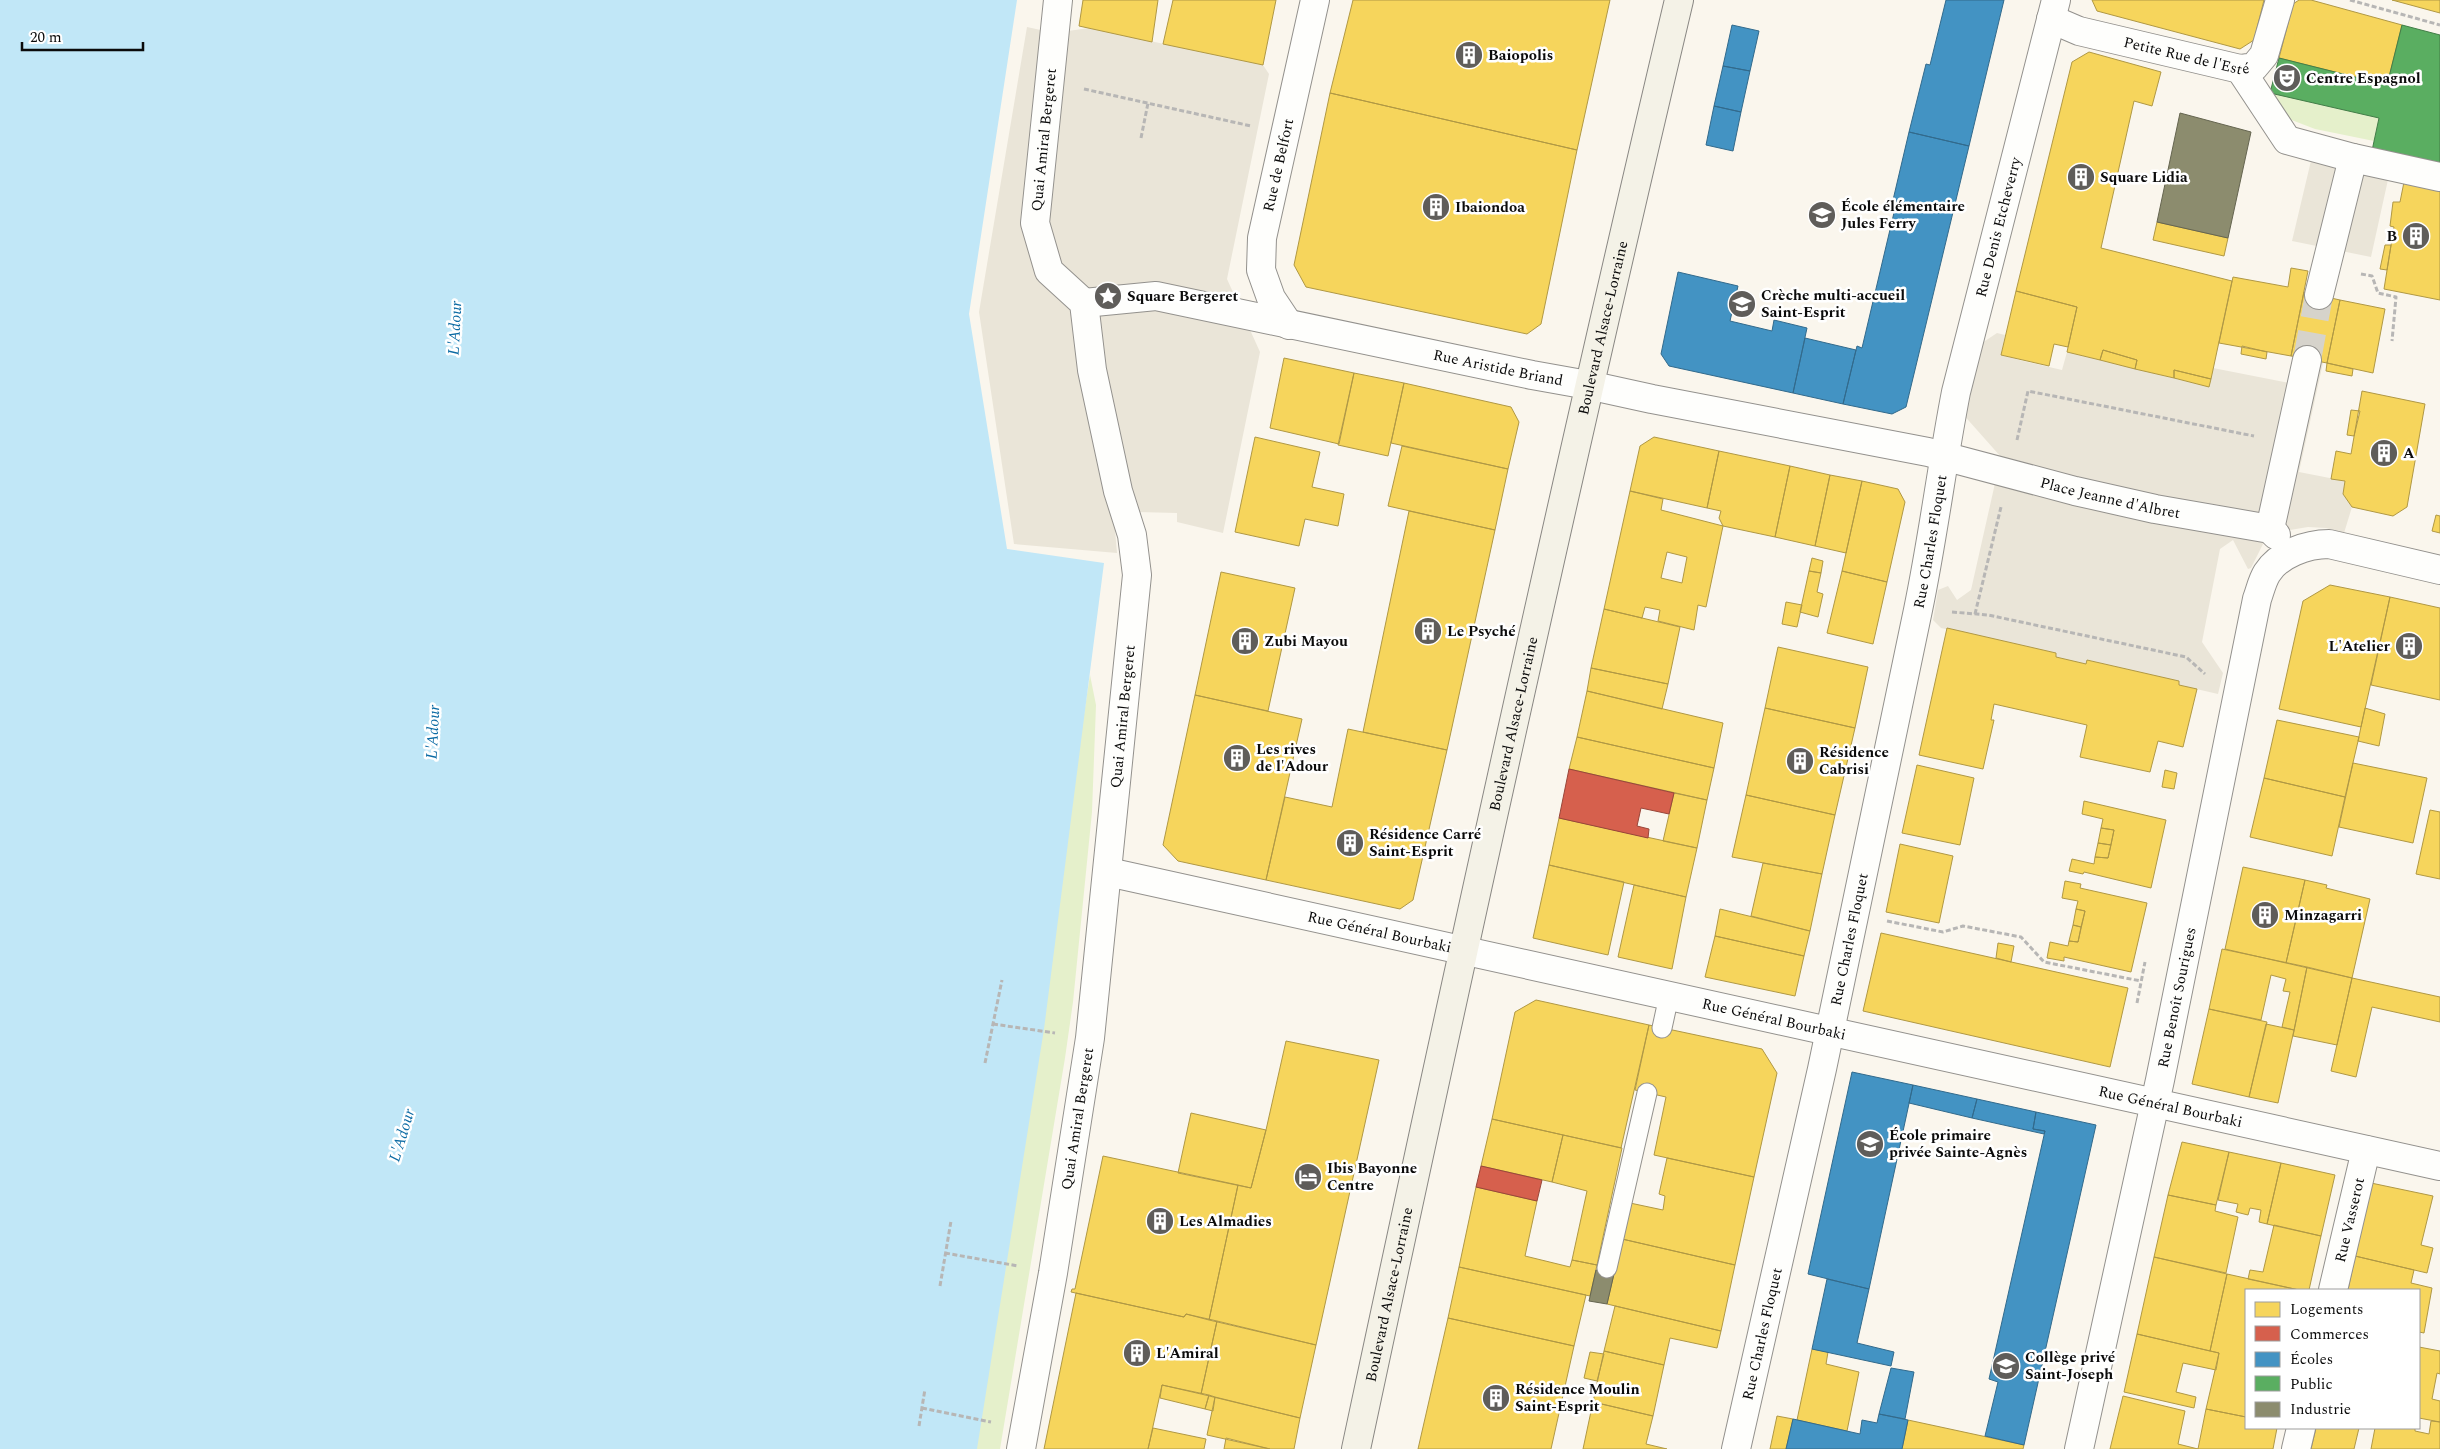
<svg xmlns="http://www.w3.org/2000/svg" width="2440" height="1449" font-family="Spectral,serif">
<rect width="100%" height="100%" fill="#faf6ed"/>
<path fill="#e5f0cb" d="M2270 93 2379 118 2374 141 2315 129 2289 119Z
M1090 675 1096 705 1092 812 1073 1002 1065 1058 1000 1449H971Z"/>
<path fill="#eae5d8" d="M1027 27 1054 33 1089 28 1263 65 1269 74 1227 279 1260 352 1223 533 1177 522V513L1137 512 1114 518 1117 553 1014 544 979 312Z
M2314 148 2391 166 2371 257 2292 241Z
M1997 333 2005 335 2001 355 2023 361 2062 370 2067 352 2209 387 2213 368 2289 383 2296 357 2323 363 2299 472 2345 481 2343 494 2352 507 2344 533 2326 528 2308 527 2290 530 2263 544 2251 568 2248 569 2233 540 2220 549 2202 642 2223 673 2218 694 2179 685V681L2088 660 2086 664 2056 657V653L1941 628 1933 620 1938 590 1948 586 1957 600 1971 590 1998 470 2001 457 1961 412 1976 347Z"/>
<path fill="#c1e7f7" d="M0 0H1017L969 314 1007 549 1104 563 1044 1029 977 1449H0Z"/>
<path fill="#f6d55c" stroke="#b09844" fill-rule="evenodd" d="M1083 0H1158L1152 42 1079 26Z
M1173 0H1276L1263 65 1163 44Z
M1353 0H1610L1577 150 1330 93Z
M2092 0H2264L2254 40 2240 49 2097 11Z
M2299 0H2311L2402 25 2387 85 2279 58 2293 4Z
M2392 0H2440V13Z
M2089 52 2161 72 2152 106 2134 101 2101 248 2232 281 2211 379 2174 370V378L2135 369 2137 360 2103 350 2100 360 2067 352 2077 307 2016 291 2072 62Z
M1330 93 1577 150 1541 324 1527 334 1306 287 1294 265Z
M2404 182 2440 190V300L2384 289 2394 227 2390 226 2393 202H2400Z
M2157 222 2228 238 2224 256 2153 240Z
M2385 245H2391L2387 270 2380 269Z
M2291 268 2308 271 2291 356 2219 343 2233 277 2288 287Z
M2016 291 2077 307 2068 347 2054 344 2049 366 2001 355Z
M2304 292 2340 300 2327 363 2291 356Z
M2340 300 2385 309 2373 373 2327 363Z
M2242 346 2267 352 2266 359 2241 354Z
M2103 350 2137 360 2135 369 2100 360Z
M1284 358 1354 373 1339 444 1270 428Z
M2327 363 2353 369 2352 376 2326 371Z
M2174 370 2211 379 2209 387 2174 378Z
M1354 373 1404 383 1388 456 1338 445Z
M1404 383 1511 407 1519 422 1508 469 1391 443Z
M2362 391 2425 404 2407 507 2393 516 2352 507 2343 494 2345 481 2331 479 2336 451 2351 454Z
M2351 410 2360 411 2354 436 2347 435Z
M1255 437 1320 452 1312 487 1344 494 1338 526 1305 519 1299 546 1235 532Z
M1654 437 1719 451 1707 508 1630 491 1640 446Z
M1402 446 1508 469 1495 530 1388 506Z
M1719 451 1790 466 1775 537 1723 526 1719 518 1721 511 1707 508Z
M1790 466 1830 475 1815 546 1775 537Z
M1830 475 1862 481 1846 553 1815 546Z
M1862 481 1898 489 1905 502 1887 582 1842 571Z
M1630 491 1663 499 1661 510 1723 526 1706 607 1698 605 1694 630 1658 621 1660 610 1645 607 1642 618 1604 609ZM1667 552 1687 557 1682 583 1661 578Z
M1409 511 1495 530 1447 750 1363 732Z
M2436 515 2440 516V533L2432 531Z
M1812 558 1823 561 1821 573 1809 571Z
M1809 571 1821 573 1817 592 1823 594 1818 617 1800 612Z
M1842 571 1887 582 1873 644 1827 633Z
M1221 572 1295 588 1268 711 1195 695Z
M2330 585 2390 597 2361 727 2279 709 2303 601Z
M2390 597 2440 608V700L2371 685Z
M1786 602 1802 605 1797 627 1782 624Z
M1604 609 1680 627 1668 684 1591 668Z
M1947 628 2056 653V657L2086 664 2087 660 2179 681V685L2197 689 2183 747 2158 741 2150 772 2080 757 2087 725 1994 704 1991 720H1994L1983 769 1919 755Z
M1778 647 1868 667 1855 728 1765 708Z
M1591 668 1668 684 1662 709 1587 691Z
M1587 691 1723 723 1714 768 1577 737Z
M1195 695 1302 719 1266 880 1178 861 1163 845Z
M1765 708 1855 728 1835 815 1746 795Z
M2365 708 2385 714 2379 746 2358 741Z
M2277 720 2359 737 2345 797 2264 778Z
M1348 729 1447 750 1413 900 1400 909 1266 880 1285 797 1332 807Z
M1577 737 1714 768 1707 800 1569 769Z
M2353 763 2427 778 2413 843 2339 827Z
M1917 765 1974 778 1960 845 1902 833Z
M2165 770 2177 773 2174 789 2162 787Z
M2264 778 2345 797 2332 856 2250 837Z
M1674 793 1707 800 1697 848 1663 841Z
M1746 795 1835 815 1822 874 1732 857Z
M2084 801 2166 820 2151 888 2084 872 2083 874 2069 871 2072 859 2094 864 2095 857 2108 858 2114 830 2101 828 2103 819 2082 814Z
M2430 810 2440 812V879L2416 874Z
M1559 818 1697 848 1686 897 1549 865Z
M2101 828 2114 830 2111 845 2098 843Z
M2098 843 2111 845 2108 858 2095 857Z
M1900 844 1953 856 1939 923 1886 912Z
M1763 863 1822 874 1810 931 1751 916Z
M1549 865 1624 882 1608 955 1533 938Z
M2243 867 2305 880 2286 963 2225 949Z
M2305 880 2327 885 2326 888 2370 899 2352 978 2286 963Z
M2065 881 2081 884 2080 888 2147 903 2131 972 2064 957V961L2047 958 2050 942 2068 946 2069 941 2078 942 2085 911 2076 909 2078 901 2062 898Z
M1634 885 1686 897 1672 969 1618 957Z
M1720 909 1810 931 1804 956 1715 936Z
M2076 909 2085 911 2081 927 2073 925Z
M2073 925 2081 927 2078 942 2069 941Z
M1881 933 2128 988 2110 1067 1863 1011Z
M1715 936 1804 956 1795 996 1705 977Z
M1998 943 2014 946 2011 962 1996 958Z
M2222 949 2307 967 2294 1030 2282 1027 2290 992 2283 991 2286 979 2271 975 2261 1020 2209 1009Z
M2307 967 2352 978 2337 1045 2293 1036Z
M2352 978 2440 997V1022L2372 1007 2356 1077 2331 1071Z
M1536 1000 1649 1025 1621 1148 1492 1119 1515 1012Z
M2209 1009 2267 1022 2249 1097 2192 1084Z
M2266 1024 2294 1030 2278 1103 2249 1097Z
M1649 1025 1762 1049 1777 1073 1754 1177 1654 1155 1666 1097 1635 1090Z
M1286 1041 1379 1060 1316 1345 1209 1320 1238 1185 1251 1188 1266 1130Z
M1191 1113 1266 1130 1251 1188 1178 1173Z
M1492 1119 1563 1135 1552 1182 1481 1166Z
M1563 1135 1622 1148 1597 1265 1572 1260 1587 1191 1552 1182Z
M2182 1142 2229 1152 2216 1205 2168 1195Z
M2229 1152 2281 1163 2267 1224 2259 1222 2261 1210 2250 1208 2248 1215 2236 1212 2238 1204 2218 1200Z
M1103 1156 1238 1185 1209 1320 1186 1314 1184 1317 1071 1292 1072 1289H1075Z
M1667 1158 1754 1177 1735 1265 1622 1239 1630 1203 1663 1210 1665 1196 1659 1194Z
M2281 1163 2335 1175 2321 1236 2267 1224Z
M2371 1183 2433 1196 2421 1245 2433 1248 2427 1273 2355 1256Z
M1476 1187 1537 1201 1525 1256 1570 1267 1572 1260 1597 1265 1590 1296 1459 1267Z
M2168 1195 2216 1205 2215 1211 2238 1217 2226 1273 2154 1257Z
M2274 1225 2321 1236 2309 1290H2299L2248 1279 2250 1270 2263 1272Z
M1622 1239 1735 1265 1721 1331 1607 1304Z
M2355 1256 2414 1270 2411 1283 2432 1288 2424 1333 2419 1332V1290H2348Z
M2154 1257 2227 1274 2210 1351 2137 1334Z
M1459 1267 1586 1295 1574 1346 1448 1318Z
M2227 1274 2299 1290H2246V1417L2206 1409 2219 1353 2210 1351Z
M1076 1293 1184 1317 1186 1314 1217 1321 1201 1394 1162 1385 1148 1449H1044Z
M1615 1306 1721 1331 1717 1348 1670 1338 1664 1365 1604 1351Z
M1448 1318 1574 1346 1551 1449H1418Z
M1217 1321 1316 1345 1300 1418 1201 1394Z
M2137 1334 2219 1353 2216 1370 2183 1363 2176 1392 2196 1397 2194 1408 2124 1392Z
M2419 1347 2440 1351V1374L2437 1373 2432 1399 2440 1401V1422L2419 1418Z
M1812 1349 1828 1352 1826 1364 1859 1372 1847 1431 1797 1420Z
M1604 1351 1664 1365 1653 1416 1593 1402Z
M1590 1352 1604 1354 1597 1381 1584 1378Z
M1162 1385 1209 1395 1205 1409 1160 1398Z
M1209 1395 1215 1397 1213 1411 1205 1409Z
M2123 1396 2185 1411 2178 1444 2198 1449H2110Z
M1215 1397 1300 1418 1294 1449H1270L1207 1435Z
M1593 1402 1653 1416 1646 1444 1667 1449H1583Z
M2206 1409 2246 1417V1428H2277L2273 1449H2198Z
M1777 1416 1793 1419 1786 1449H1770Z
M1908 1420 2024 1445 2023 1449H1902Z
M2431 1421 2440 1422V1449H2371L2375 1428H2415V1431L2429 1434Z
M1153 1428 1206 1439 1204 1449H1148Z
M2316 1428H2359L2354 1449H2311Z
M1226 1438 1270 1449H1224Z"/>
<path fill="#d6604d" stroke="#994639" d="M1569 769 1674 793 1669 814 1641 808 1637 826 1649 829 1648 838 1559 818Z
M1481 1166 1542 1180 1537 1201 1476 1187Z"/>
<path fill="#4393c3" stroke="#326a8c" d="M1946 0H2004L1969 146 1909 132 1926 64 1930 65Z
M1732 25 1759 31 1750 71 1723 66Z
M1723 66 1750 71 1741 112 1714 106Z
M1714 106 1741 112 1733 151 1706 145Z
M1909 132 1969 146 1906 407 1892 414 1843 404 1857 346 1862 348 1897 200H1893Z
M1678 272 1738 286 1730 321 1772 331 1774 320 1807 328 1793 393 1669 366 1661 354Z
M1805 338 1856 350 1843 404 1793 393Z
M1852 1072 1913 1085 1869 1289 1808 1274Z
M1913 1085 1977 1099 1972 1118 1909 1103Z
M1977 1099 2036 1112 2033 1129 2045 1131 2044 1134 1972 1118Z
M2036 1112 2096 1125 2024 1445 1985 1436 1998 1382 1989 1379 2045 1131 2033 1129Z
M1827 1279 1869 1289 1857 1343 1894 1352 1891 1366 1812 1349Z
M1891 1368 1914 1372 1905 1419 1879 1414Z
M1879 1414 1908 1420 1902 1449H1786L1793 1419 1860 1434 1862 1420 1877 1423Z"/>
<path fill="#5aae61" stroke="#427d47" d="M2402 25 2440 35V175L2370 160 2379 118 2270 93 2279 58 2387 85Z"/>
<path fill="#8c8c6e" stroke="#656550" d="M2180 113 2251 132 2228 238 2157 222Z
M1596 1270 1614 1274 1607 1304 1589 1301Z"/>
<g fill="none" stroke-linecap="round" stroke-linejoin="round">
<path stroke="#d6d3cb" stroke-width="28" stroke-dasharray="28 14" stroke-linecap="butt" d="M2307 360 2319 295"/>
<defs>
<path id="lane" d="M1662 1028 1669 996
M1607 1268 1647 1093"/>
<g id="street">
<path id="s1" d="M2051 19 2079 31 2240 69 2254 67 2264 55 2280 0"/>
<path d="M2240 69 2287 140 2353 158 2440 177"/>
<path d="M2319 295 2353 158"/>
<path id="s2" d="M1084 303 1156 296 1532 375 1588 385 1652 399 1928 452 2075 491 2155 509 2270 529 2276 535"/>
<path id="s3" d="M1289 325 1271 298 1261 270 1262 238 1315 0"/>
<path d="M2270 529 2307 360"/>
<path id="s4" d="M1108 872 2440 1166"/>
<path id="s5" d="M2333 1290 2366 1150"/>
<path id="s6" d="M1021 1449 1053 1273 1090 1038 1137 575 1132 535 1118 491 1092 370 1084 303 1049 271 1035 223 1058 0"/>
<path id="s7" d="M1736 1449 1822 1069 1918 610C1933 538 1942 464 1956 392L2056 0"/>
<path id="s8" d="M2079 1449 2160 1080 2257 599C2260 591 2262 581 2267 573 2279 554 2307 544 2329 544L2440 570"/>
<path d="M2296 1449 2301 1428"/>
</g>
<g id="secondary">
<path id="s9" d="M1356 1449C1459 965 1565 482 1679 0"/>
</g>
</defs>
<use href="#lane" stroke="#93918d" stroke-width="21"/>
<use href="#street" stroke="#93918d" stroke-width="30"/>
<use href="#secondary" stroke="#898783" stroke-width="30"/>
<path stroke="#b7b6b5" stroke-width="3" stroke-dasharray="5 2.5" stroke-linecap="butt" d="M2350 0 2440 25
M1084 89 1251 126
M1141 138 1148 103
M2361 274 2372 276 2378 293 2396 297 2392 341
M2017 440 2028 391 2254 436
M1952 612 1988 615 2186 657 2205 674
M1975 614 2001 507
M1887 921 1943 932 1963 926 2021 937 2044 962 2141 981
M2137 1003 2145 962
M993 1024 1055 1033
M985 1063 1002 980
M945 1253 1018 1266
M940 1286 951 1221
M922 1408 991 1422
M919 1426 925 1389"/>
<use href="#lane" stroke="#fefefc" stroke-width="19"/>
<use href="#street" stroke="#fefefc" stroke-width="28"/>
<use href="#secondary" stroke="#f4f2e7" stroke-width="28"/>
</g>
<defs>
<symbol id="building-disc" viewBox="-11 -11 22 22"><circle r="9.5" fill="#5f5d5a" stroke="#fff"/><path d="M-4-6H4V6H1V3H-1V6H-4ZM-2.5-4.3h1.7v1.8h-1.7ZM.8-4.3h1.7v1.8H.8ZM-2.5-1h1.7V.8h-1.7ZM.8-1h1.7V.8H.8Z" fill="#fff"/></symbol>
<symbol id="theatre-disc" viewBox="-11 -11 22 22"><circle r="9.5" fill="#5f5d5a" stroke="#fff"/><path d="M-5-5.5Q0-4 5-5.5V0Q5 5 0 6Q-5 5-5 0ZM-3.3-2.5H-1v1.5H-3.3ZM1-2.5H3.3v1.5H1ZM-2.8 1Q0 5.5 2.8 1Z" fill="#fff"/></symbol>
<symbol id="school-disc" viewBox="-11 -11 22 22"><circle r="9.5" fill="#5f5d5a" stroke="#fff"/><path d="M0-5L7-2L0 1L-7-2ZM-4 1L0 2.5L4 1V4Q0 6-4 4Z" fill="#fff"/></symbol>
<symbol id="sight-disc" viewBox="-11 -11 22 22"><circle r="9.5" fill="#5f5d5a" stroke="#fff"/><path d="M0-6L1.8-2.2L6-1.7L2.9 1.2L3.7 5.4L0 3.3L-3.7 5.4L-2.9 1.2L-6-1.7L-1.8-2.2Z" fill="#fff"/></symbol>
<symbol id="hotel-disc" viewBox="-11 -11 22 22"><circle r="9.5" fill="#5f5d5a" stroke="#fff"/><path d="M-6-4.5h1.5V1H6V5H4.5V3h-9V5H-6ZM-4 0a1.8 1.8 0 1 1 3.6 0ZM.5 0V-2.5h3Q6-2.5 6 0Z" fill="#fff"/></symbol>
</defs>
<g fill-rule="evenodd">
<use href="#building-disc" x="1453" y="39" width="32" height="32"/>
<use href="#theatre-disc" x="2271" y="62" width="32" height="32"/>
<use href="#building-disc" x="2065" y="161" width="32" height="32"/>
<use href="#building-disc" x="1420" y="191" width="32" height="32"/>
<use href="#school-disc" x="1806" y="199" width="32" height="32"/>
<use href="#building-disc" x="2400" y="220" width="32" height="32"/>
<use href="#sight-disc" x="1092" y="280" width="32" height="32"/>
<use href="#school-disc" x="1726" y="288" width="32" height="32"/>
<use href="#building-disc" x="2368" y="437" width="32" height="32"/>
<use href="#building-disc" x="1412" y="615" width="32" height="32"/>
<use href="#building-disc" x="1229" y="625" width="32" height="32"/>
<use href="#building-disc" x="2393" y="630" width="32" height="32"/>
<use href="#building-disc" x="1221" y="742" width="32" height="32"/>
<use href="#building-disc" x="1784" y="745" width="32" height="32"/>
<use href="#building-disc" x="1334" y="827" width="32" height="32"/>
<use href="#building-disc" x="2249" y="899" width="32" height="32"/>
<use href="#school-disc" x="1854" y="1128" width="32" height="32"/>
<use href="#hotel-disc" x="1292" y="1161" width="32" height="32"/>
<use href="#building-disc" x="1144" y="1205" width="32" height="32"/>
<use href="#building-disc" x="1121" y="1337" width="32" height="32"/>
<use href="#school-disc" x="1990" y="1350" width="32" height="32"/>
<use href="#building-disc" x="1480" y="1382" width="32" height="32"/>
</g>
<g text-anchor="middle" stroke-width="5" stroke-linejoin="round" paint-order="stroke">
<g font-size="15" fill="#0b0b0b" stroke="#fff">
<text dy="5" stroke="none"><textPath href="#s1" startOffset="141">Petite Rue de l'Esté</textPath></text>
<text dy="5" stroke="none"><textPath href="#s6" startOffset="1341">Quai Amiral Bergeret</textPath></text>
<text dy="5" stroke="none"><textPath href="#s3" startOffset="169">Rue de Belfort</textPath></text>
<text dy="5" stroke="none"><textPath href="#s7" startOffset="1250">Rue Denis Etcheverry</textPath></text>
<text dy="5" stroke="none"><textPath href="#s9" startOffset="1148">Boulevard Alsace-Lorraine</textPath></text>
<text dy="5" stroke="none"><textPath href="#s2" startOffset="422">Rue Aristide Briand</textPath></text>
<text dy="5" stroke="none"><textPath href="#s2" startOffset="1048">Place Jeanne d'Albret</textPath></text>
<text dy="5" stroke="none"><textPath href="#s7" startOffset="928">Rue Charles Floquet</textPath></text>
<text dy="5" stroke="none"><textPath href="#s6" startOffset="740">Quai Amiral Bergeret</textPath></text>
<text dy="5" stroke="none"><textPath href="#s9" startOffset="742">Boulevard Alsace-Lorraine</textPath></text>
<text dy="5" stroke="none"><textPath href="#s4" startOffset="278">Rue Général Bourbaki</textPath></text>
<text dy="5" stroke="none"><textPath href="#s7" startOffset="522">Rue Charles Floquet</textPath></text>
<text dy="5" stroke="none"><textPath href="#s8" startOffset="462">Rue Benoît Sourigues</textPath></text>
<text dy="5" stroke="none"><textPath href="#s4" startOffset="682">Rue Général Bourbaki</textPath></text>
<text dy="5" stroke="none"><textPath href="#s4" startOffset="1088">Rue Général Bourbaki</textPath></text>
<text dy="5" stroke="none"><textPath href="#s6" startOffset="335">Quai Amiral Bergeret</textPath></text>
<text dy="5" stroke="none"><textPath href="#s5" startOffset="72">Rue Vasserot</textPath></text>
<text dy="5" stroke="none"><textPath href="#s9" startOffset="158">Boulevard Alsace-Lorraine</textPath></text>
<text dy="5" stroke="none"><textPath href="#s7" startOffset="118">Rue Charles Floquet</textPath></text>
</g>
<g font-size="15" font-weight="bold" fill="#0b0b0b" stroke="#fff" text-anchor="start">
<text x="1488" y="60">Baiopolis</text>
<text x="2306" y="83">Centre Espagnol</text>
<text x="2100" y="182">Square Lidia</text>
<text x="1841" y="211">École élémentaire<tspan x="1841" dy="17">Jules Ferry</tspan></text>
<text x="1455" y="212">Ibaiondoa</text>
<text x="2397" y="241" text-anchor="end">B</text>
<text x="1761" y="300">Crèche multi-accueil<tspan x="1761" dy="17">Saint-Esprit</tspan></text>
<text x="1127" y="301">Square Bergeret</text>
<text x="2403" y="458">A</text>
<text x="1447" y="636">Le Psyché</text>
<text x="1264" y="646">Zubi Mayou</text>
<text x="2390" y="651" text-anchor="end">L'Atelier</text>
<text x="1256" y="754">Les rives<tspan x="1256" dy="17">de l'Adour</tspan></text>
<text x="1819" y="757">Résidence<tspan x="1819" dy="17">Cabrisi</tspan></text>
<text x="1369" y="839">Résidence Carré<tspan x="1369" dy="17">Saint-Esprit</tspan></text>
<text x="2284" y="920">Minzagarri</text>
<text x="1889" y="1140">École primaire<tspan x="1889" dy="17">privée Sainte-Agnès</tspan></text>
<text x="1327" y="1173">Ibis Bayonne<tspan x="1327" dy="17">Centre</tspan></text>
<text x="1179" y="1226">Les Almadies</text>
<text x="1156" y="1358">L'Amiral</text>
<text x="2025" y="1362">Collège privé<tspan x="2025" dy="17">Saint-Joseph</tspan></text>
<text x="1515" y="1394">Résidence Moulin<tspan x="1515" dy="17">Saint-Esprit</tspan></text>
</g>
<g font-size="16" font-style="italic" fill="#0c6ba4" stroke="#fff">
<text transform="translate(454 328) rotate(-87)" y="6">L'Adour</text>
<text transform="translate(432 732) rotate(-87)" y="6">L'Adour</text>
<text transform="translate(401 1135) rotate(-73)" y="6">L'Adour</text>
</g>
</g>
<rect x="2245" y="1289" width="175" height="140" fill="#ffffff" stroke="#9d9d9d"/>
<rect x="2255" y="1302" width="25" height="15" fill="#f6d55c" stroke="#9d9d9d"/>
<text x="2290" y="1314" font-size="15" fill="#0b0b0b">Logements</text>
<rect x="2255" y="1326" width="25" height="15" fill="#d6604d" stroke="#9d9d9d"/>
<text x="2290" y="1339" font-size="15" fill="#0b0b0b">Commerces</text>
<rect x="2255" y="1352" width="25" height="15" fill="#4393c3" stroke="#9d9d9d"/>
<text x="2290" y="1364" font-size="15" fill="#0b0b0b">Écoles</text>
<rect x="2255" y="1376" width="25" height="15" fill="#5aae61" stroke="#9d9d9d"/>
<text x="2290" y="1389" font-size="15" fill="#0b0b0b">Public</text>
<rect x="2255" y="1402" width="25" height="15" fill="#8c8c6e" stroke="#9d9d9d"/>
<text x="2290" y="1414" font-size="15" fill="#0b0b0b">Industrie</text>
<path d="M22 42v8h121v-8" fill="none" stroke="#0b0b0b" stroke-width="2.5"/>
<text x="30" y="42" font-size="15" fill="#0b0b0b" stroke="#ffffff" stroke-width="4" paint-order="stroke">20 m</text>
</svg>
